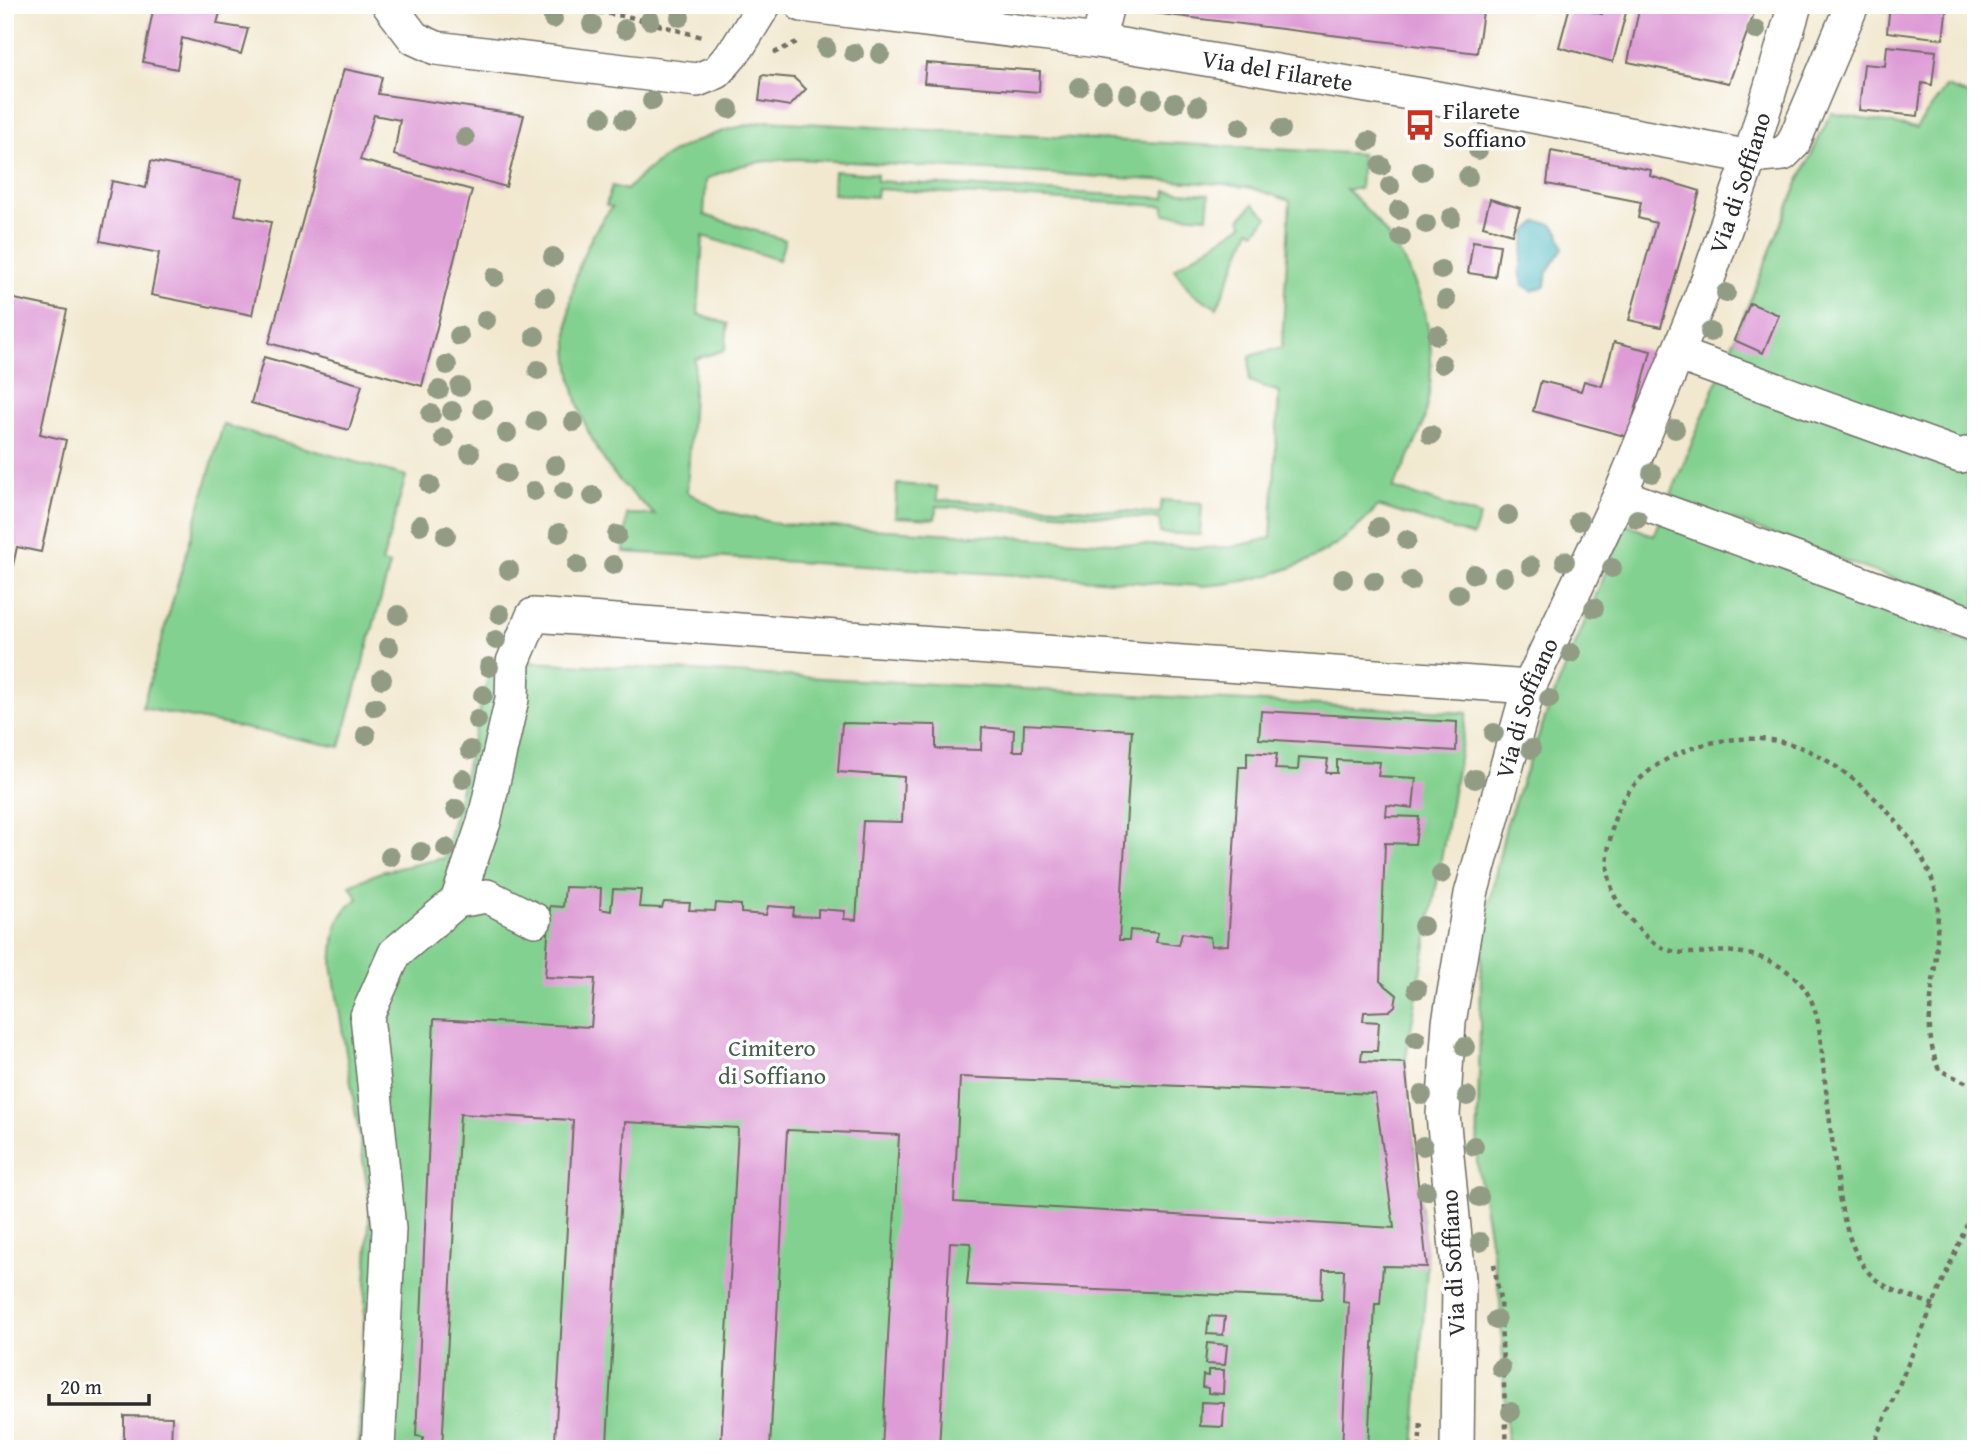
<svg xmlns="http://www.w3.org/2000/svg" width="1981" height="1454" font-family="'Gentium Book Plus',serif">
<rect width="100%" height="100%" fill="#fff"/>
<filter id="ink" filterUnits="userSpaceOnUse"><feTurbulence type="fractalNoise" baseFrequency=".0143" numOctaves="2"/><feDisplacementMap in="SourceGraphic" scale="14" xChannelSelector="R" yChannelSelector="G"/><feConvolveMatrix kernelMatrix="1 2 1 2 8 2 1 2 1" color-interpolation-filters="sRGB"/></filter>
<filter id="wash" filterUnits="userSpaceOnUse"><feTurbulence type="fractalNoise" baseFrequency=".00686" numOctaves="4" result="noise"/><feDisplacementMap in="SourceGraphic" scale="28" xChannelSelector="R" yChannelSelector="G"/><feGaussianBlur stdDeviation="1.57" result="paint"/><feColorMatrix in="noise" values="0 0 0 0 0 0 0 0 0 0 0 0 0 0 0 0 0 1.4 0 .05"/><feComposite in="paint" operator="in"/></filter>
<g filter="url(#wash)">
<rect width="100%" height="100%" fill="#f1e8cf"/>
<path fill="#83d190" stroke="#577e5e" stroke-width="2" fill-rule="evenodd" d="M1946 87 1976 97V609L1670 497 1797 185 1831 113 1916 128Z
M768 121 1362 154 1360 189H1346C1413 251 1447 328 1424 420 1417 445 1404 466 1393 488L1480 516 1473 536 1378 506C1333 560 1270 582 1201 586L624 552 627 514 655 515C637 498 617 482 604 460 555 386 554 277 612 207L606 205 612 186 627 190C663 148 715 130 768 121ZM799 159 1222 184 1252 188 1290 201 1282 347 1250 356 1249 381 1279 392 1271 538 1232 547 1202 548 780 524 721 511 687 492 695 359 725 350 728 324 698 314 703 236 779 260 785 240 704 215 706 180C734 163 768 160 799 159Z
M834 171 877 174V181L1165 198 1166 191 1209 194 1207 217 1164 214V206L877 189 876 197 833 194Z
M1253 204 1268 217 1255 232 1250 229 1217 308 1192 293 1174 269 1244 224 1240 219Z
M223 425 406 476 382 563 390 565 340 747 142 708Z
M897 484 937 487V500L1160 513 1162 500 1202 503 1200 535 1160 533V519L937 506 935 519 895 517Z
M1662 516 1976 646V1449H1507L1500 1300 1477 1162 1482 935 1506 826 1550 704 1626 524 1654 536Z
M492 660 1467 713 1405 1063 1427 1267 1414 1449H358L370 1203 332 965C335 936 332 917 358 899L350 885 381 872 444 858Z"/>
<path fill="#47b6be" stroke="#397074" stroke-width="2" d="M1537 222 1550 223 1559 232 1563 248 1547 272 1545 286 1532 291 1523 285 1520 272 1526 232Z"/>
<g id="blocks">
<path fill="#de9cd6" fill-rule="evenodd" d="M154 5H222L217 24 248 29 241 54 182 38 177 69 143 62Z
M1137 5H1484L1477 53 1136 11Z
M1604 5H1628L1613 62 1559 47 1570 6 1602 14Z
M1640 5H1757L1729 83 1628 62Z
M1890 5H1947L1943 39 1887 32Z
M1887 46 1936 51 1932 85 1922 83 1918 116 1859 110 1864 64 1885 66Z
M926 63 1040 71 1039 92 924 83Z
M344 69 382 77 378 94 524 115 506 187 394 155 400 120 374 115 360 160 472 190 422 386 269 343Z
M762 75 794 78 806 89 790 106 759 101Z
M1551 151 1651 170 1650 176 1700 191 1661 327 1629 320 1656 223 1638 218 1641 202 1547 184Z
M151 161 242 179 235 215 271 222 252 315 151 295 159 253 100 241 112 181 146 188Z
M1490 199 1520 208 1512 234 1483 226Z
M1473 241 1500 245 1495 277 1468 273Z
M5 297 67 310 40 434 66 440 41 552 17 547 6 596Z
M1750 303 1779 315 1763 353 1734 340Z
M1614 342 1651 351 1628 437 1533 411 1541 381 1581 391 1584 381 1602 386Z
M264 357 362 385 349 430 251 403Z
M1261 711 1457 722 1456 751 1259 739Z
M842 723 936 725V749L981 750 982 727 1014 730 1013 751H1023L1024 724 1132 730 1119 940H1129L1130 930 1158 933 1156 942 1179 945 1182 933 1210 937 1211 946 1228 945 1239 767H1247V752L1277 754 1275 769 1298 770 1299 757 1328 759 1326 773H1337V760L1380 762 1378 776 1416 778 1413 808 1387 805 1386 816 1419 817 1415 844 1385 843 1380 981 1397 995 1395 1006 1389 1011 1364 1012 1363 1021 1379 1022 1377 1051H1362L1361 1061 1405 1063 1427 1267 1383 1266 1380 1304H1375L1368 1449H1342L1349 1303 1343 1302 1344 1270H1323L1322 1299 967 1285 971 1243 950 1242 939 1449H882L899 1135 787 1130 770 1449 721 1447 738 1128 625 1122 607 1444 555 1441 573 1120 460 1114 442 1449H405V1445L423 1446V1437L416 1436 434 1019 591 1027 595 979 545 977 550 906 563 907 565 887 601 888 600 909 611 911 613 889 641 890 639 907 662 908 664 902 690 903 689 910 715 911 716 903 741 905V913L766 915 768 906 794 908 793 916 818 917V909L845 911 844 919 856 920 863 821 902 822 904 777 838 772ZM960 1077 1375 1094 1394 1228 954 1202Z
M1209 1316 1225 1317 1223 1335 1207 1334Z
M1207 1343 1227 1345 1225 1365 1205 1364Z
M1208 1370H1224L1223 1394 1208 1393V1388L1202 1387 1203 1375 1208 1376Z
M1201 1402 1224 1403 1223 1427 1200 1426Z
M124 1416 172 1417 171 1449H124Z"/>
</g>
</g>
<g filter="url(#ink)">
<use href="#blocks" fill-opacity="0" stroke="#706d64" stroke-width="2"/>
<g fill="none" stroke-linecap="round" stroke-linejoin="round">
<defs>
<g id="minor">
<path d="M389 5 414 38 436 48 697 80 717 72 738 47 764 5"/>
<path id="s1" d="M802 5 1098 41 1421 95 1750 157 1783 154 1793 144 1852 5"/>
<path d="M1098 41 1107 5"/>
<path d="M1677 354 1960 456 1976 451"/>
<path d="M1620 495 1976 625"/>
<path d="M457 901 484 822 512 699 513 662 533 615 1529 687"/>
<path d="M378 1449 389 1229 367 1016 395 953 457 901 487 896 535 920"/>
<path id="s2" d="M1457 1449 1459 1279 1443 1115 1449 1022 1471 894 1529 687 1620 495 1708 279 1750 157 1795 5"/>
</g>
</defs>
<use href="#minor" stroke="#706d64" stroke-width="36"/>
<path stroke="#706d64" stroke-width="4.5" stroke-dasharray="5 5" stroke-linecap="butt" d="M549 5 630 17 702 37
M774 53 801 40
M1494 1264 1500 1300 1507 1449
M1934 1305C1917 1298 1892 1292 1878 1281 1854 1264 1844 1223 1839 1196 1834 1155 1829 1114 1824 1073 1821 1048 1821 1018 1809 996 1795 969 1764 955 1735 952 1707 949 1677 961 1653 942 1643 935 1634 923 1626 914 1610 896 1605 868 1609 845 1612 830 1614 815 1622 802 1654 745 1744 725 1802 748 1854 768 1928 842 1937 898 1939 911 1937 925 1937 938 1936 985 1920 1025 1939 1070L1976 1087
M1419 1449 1421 1422
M1872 1449 1976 1203"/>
<use href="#minor" stroke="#fff" stroke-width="33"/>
</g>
<g fill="#929c85">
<circle cx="680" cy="17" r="10"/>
<circle cx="553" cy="19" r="10"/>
<circle cx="650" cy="20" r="10"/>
<circle cx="592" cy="24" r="10"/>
<circle cx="625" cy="29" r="10"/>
<circle cx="1756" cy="30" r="10"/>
<circle cx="826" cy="48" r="10"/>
<circle cx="854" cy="53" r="10"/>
<circle cx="880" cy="54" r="10"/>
<circle cx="1079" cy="87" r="10"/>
<circle cx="1103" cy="92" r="10"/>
<circle cx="1128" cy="94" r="10"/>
<circle cx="1152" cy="99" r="10"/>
<circle cx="652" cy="101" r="10"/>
<circle cx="1175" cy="103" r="10"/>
<circle cx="1198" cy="106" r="10"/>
<circle cx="729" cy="109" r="10"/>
<circle cx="601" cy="117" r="10"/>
<circle cx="625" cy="120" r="10"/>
<circle cx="1240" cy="127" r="10"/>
<circle cx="1281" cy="129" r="10"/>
<circle cx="465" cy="138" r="10"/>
<circle cx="1369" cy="141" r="10"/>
<circle cx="1478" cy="150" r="10"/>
<circle cx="1381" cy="166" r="10"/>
<circle cx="1422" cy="171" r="10"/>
<circle cx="1468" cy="177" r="10"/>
<circle cx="1390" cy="186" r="10"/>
<circle cx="1399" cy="210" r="10"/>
<circle cx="1451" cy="218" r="10"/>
<circle cx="1426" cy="224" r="10"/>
<circle cx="1401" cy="237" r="10"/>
<circle cx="553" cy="257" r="10"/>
<circle cx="1441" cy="270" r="10"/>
<circle cx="495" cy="277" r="10"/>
<circle cx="1726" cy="293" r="10"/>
<circle cx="545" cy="297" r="10"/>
<circle cx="1446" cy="300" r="10"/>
<circle cx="486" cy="320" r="10"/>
<circle cx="1710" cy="332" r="10"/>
<circle cx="1437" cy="335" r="10"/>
<circle cx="459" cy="336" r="10"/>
<circle cx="535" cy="336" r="10"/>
<circle cx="1442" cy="364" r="10"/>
<circle cx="447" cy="365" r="10"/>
<circle cx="538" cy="370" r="10"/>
<circle cx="460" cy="387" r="10"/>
<circle cx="439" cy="390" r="10"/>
<circle cx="483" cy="409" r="10"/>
<circle cx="452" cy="411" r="10"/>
<circle cx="431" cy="414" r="10"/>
<circle cx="536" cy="421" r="10"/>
<circle cx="574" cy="422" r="10"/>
<circle cx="1675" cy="429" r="10"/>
<circle cx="507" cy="433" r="10"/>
<circle cx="1431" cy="435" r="10"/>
<circle cx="444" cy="438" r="10"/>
<circle cx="470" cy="453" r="10"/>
<circle cx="555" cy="465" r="10"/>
<circle cx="506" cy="473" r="10"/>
<circle cx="1652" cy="473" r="10"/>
<circle cx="430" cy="485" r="10"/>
<circle cx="534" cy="491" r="10"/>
<circle cx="564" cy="491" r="10"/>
<circle cx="593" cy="496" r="10"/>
<circle cx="1508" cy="515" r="10"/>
<circle cx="1637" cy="519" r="10"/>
<circle cx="1579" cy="521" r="10"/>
<circle cx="420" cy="525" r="10"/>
<circle cx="1379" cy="527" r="10"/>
<circle cx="559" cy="533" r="10"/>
<circle cx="446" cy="535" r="10"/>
<circle cx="617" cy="535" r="10"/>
<circle cx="1407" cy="540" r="10"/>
<circle cx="1565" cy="561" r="10"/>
<circle cx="577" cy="565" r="10"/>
<circle cx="613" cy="565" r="10"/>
<circle cx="1531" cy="566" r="10"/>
<circle cx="1612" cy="568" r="10"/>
<circle cx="509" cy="570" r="10"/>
<circle cx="1474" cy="574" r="10"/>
<circle cx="1504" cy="577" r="10"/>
<circle cx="1343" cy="579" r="10"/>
<circle cx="1374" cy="581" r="10"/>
<circle cx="1411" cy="581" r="10"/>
<circle cx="1458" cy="594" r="10"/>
<circle cx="1594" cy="608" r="10"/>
<circle cx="500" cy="614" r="10"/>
<circle cx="398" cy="615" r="10"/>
<circle cx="496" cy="640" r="10"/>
<circle cx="389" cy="647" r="10"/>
<circle cx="1571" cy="653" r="10"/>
<circle cx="489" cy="667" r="10"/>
<circle cx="382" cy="679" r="10"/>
<circle cx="483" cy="695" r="10"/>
<circle cx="1549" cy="699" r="10"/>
<circle cx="375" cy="707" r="10"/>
<circle cx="477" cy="720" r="10"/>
<circle cx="1494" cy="733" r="10"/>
<circle cx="366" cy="735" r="10"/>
<circle cx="1531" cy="749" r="10"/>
<circle cx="470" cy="750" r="10"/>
<circle cx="463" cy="779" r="10"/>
<circle cx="1475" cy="779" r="10"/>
<circle cx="456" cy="809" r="10"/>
<circle cx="446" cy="848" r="10"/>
<circle cx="421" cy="852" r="10"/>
<circle cx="390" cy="857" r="10"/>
<circle cx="1441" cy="874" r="10"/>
<circle cx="1423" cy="926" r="10"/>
<circle cx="1417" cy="989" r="10"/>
<circle cx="1416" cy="1039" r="10"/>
<circle cx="1465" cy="1047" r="10"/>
<circle cx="1422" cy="1095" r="10"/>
<circle cx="1467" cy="1096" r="10"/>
<circle cx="1423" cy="1146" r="10"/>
<circle cx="1474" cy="1146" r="10"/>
<circle cx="1426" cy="1191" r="10"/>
<circle cx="1479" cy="1197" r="10"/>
<circle cx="1480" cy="1242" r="10"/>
<circle cx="1496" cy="1320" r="10"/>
<circle cx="1501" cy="1368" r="10"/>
<circle cx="1511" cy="1412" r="10"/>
</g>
</g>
<defs>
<symbol id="bus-bare" viewBox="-9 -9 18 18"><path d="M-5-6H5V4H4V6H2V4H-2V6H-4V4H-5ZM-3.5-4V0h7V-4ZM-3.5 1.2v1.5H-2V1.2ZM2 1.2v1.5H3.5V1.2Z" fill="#c8321e" stroke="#fff" stroke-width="2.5" paint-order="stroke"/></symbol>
</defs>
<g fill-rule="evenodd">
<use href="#bus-bare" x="1398" y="103" width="44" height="44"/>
</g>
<g text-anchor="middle" stroke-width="7" stroke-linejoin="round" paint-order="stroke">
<g font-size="24" fill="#2b2b2b" stroke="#fff">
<text dy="8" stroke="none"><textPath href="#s1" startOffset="480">Via del Filarete</textPath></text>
<text dy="8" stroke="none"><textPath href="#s2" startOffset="1320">Via di Soffiano</textPath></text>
<text dy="8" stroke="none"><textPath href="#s2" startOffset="752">Via di Soffiano</textPath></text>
<text transform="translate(1453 1263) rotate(-93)" y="8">Via di Soffiano</text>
</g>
<g font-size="24" fill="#2b2b2b" stroke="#fff" text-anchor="start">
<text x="1443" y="119">Filarete<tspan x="1443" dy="28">Soffiano</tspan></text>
</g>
<g font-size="24" fill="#455d49" stroke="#fff">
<text x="772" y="1056">Cimitero<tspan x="772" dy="28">di Soffiano</tspan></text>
</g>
</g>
<rect width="1981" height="1454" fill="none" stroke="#fff" stroke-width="28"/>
<path d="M49 1394v10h100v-10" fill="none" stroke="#2b2b2b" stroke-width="3.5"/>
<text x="60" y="1394" font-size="21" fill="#2b2b2b" stroke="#ffffff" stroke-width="5" paint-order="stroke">20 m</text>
</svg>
